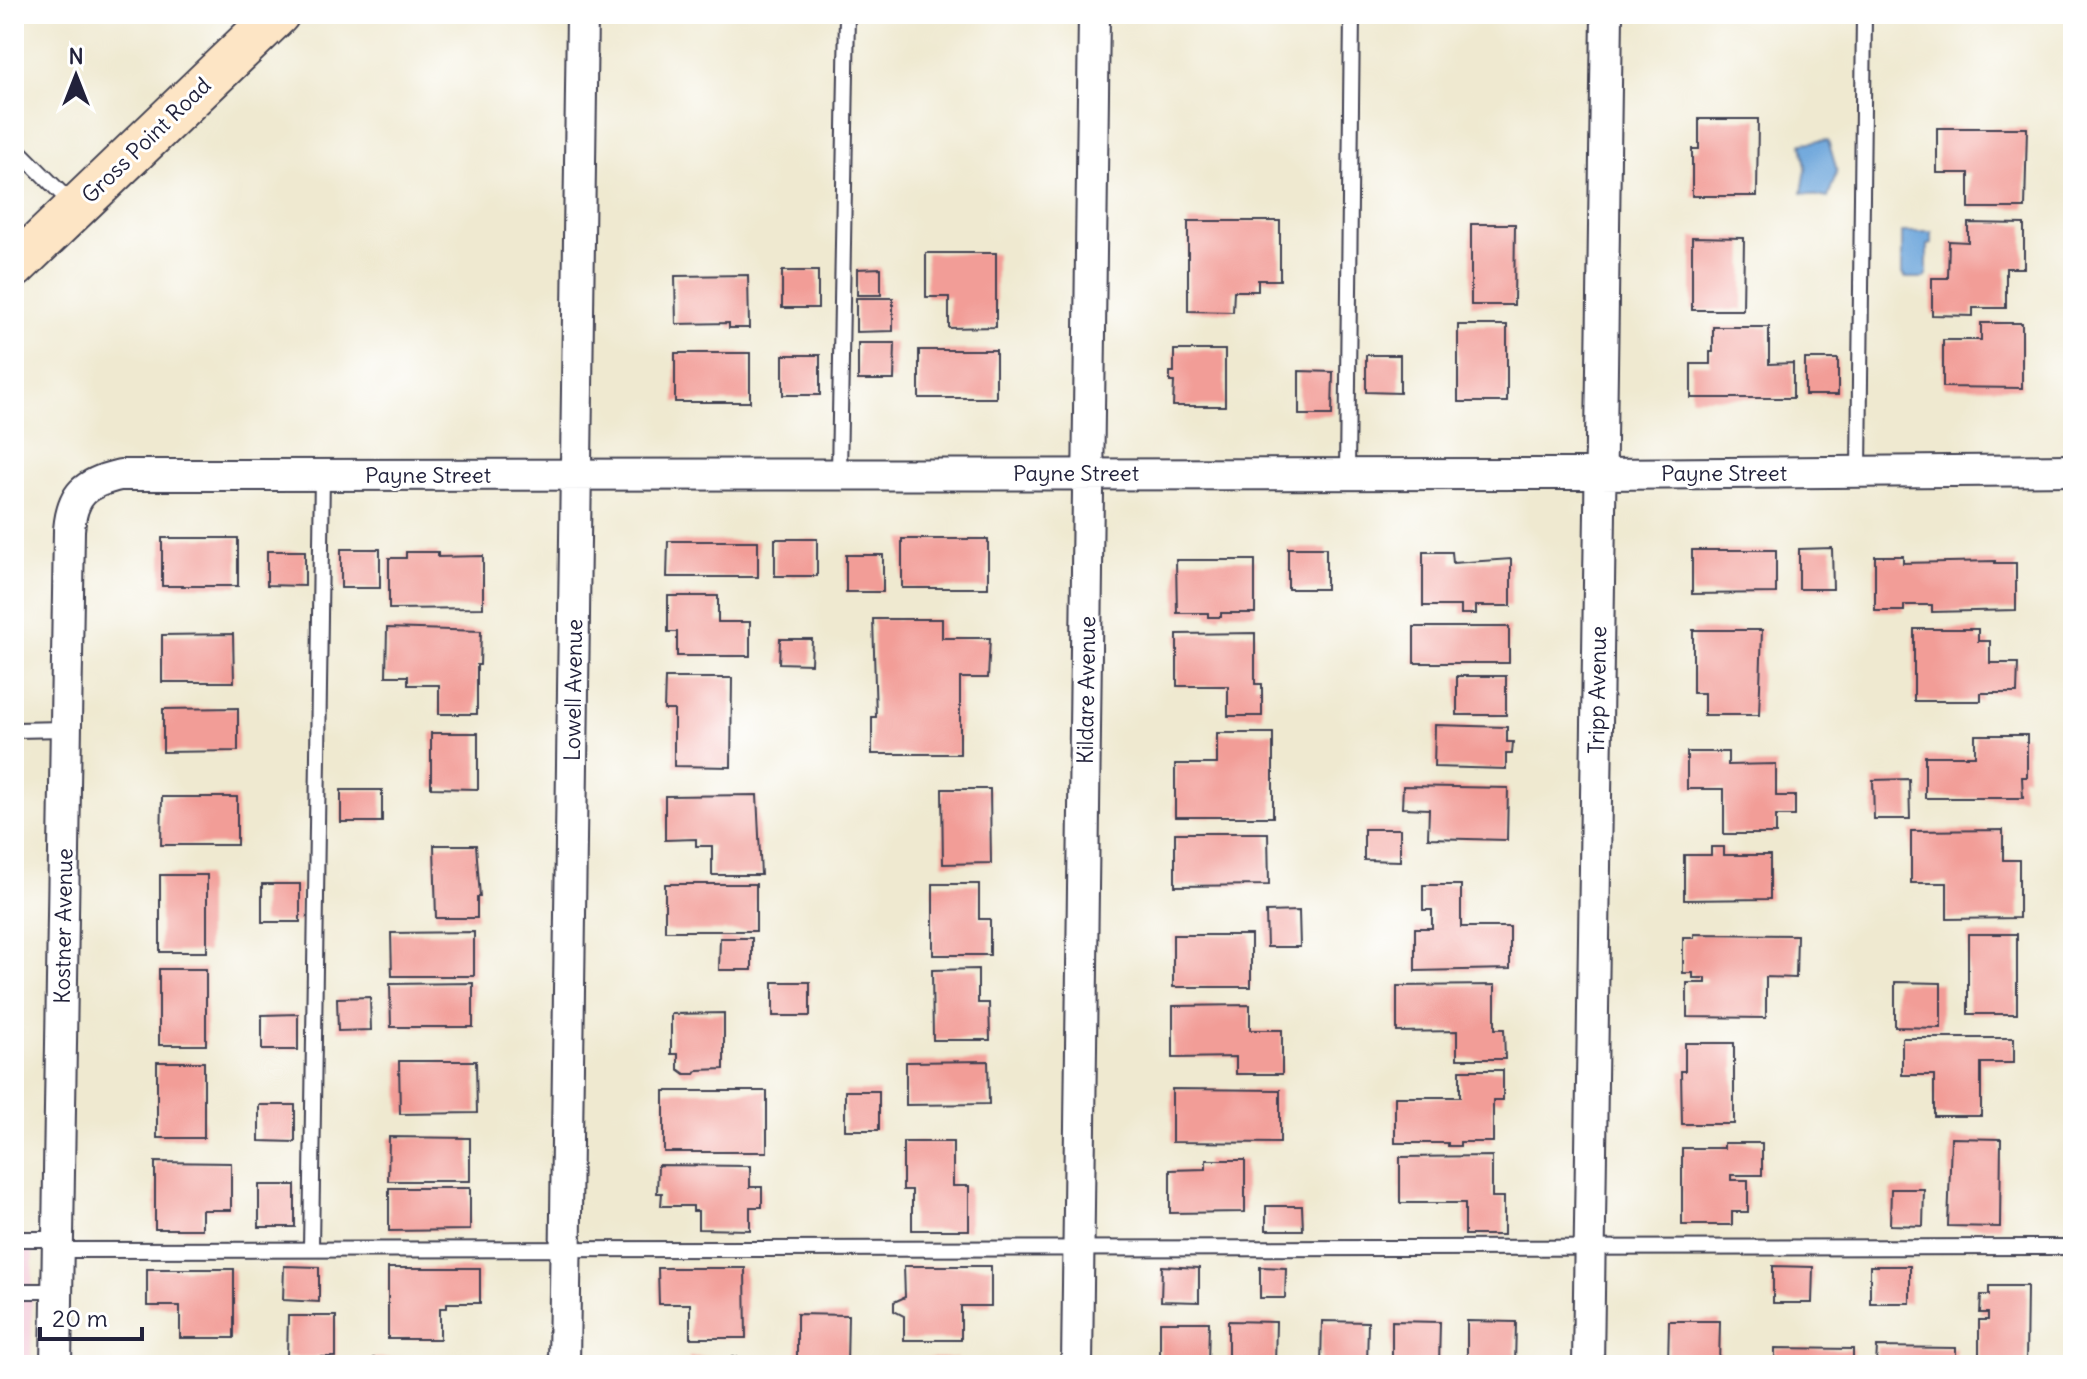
<svg xmlns="http://www.w3.org/2000/svg" width="2087" height="1379" font-family="Delius,sans-serif">
<rect width="100%" height="100%" fill="#fff"/>
<filter id="ink" filterUnits="userSpaceOnUse"><feTurbulence type="fractalNoise" baseFrequency=".0125" numOctaves="2"/><feDisplacementMap in="SourceGraphic" scale="16" xChannelSelector="R" yChannelSelector="G"/><feConvolveMatrix kernelMatrix="1 2 1 2 8 2 1 2 1" color-interpolation-filters="sRGB"/></filter>
<filter id="wash" filterUnits="userSpaceOnUse"><feTurbulence type="fractalNoise" baseFrequency=".006" numOctaves="4" result="noise"/><feDisplacementMap in="SourceGraphic" scale="32" xChannelSelector="R" yChannelSelector="G"/><feGaussianBlur stdDeviation="1.8" result="paint"/><feColorMatrix in="noise" values="0 0 0 0 0 0 0 0 0 0 0 0 0 0 0 0 0 1.4 0 .05"/><feComposite in="paint" operator="in"/></filter>
<g filter="url(#wash)">
<rect width="100%" height="100%" fill="#efe9d0"/>
<path fill="#f4cfdc" d="M14 1238 33 1240 31 1365H14Z"/>
<path fill="#6aa4da" stroke="#46638a" stroke-width="2" d="M1828 140 1837 171 1828 198 1802 193 1806 169 1802 143Z
M1902 232H1932V244L1927 245V273L1924 278H1906L1902 274Z"/>
<g id="blocks">
<path fill="#f29d97" d="M1699 119H1758L1757 196H1692V149H1699Z
M1937 128H2027L2025 208H1969V173H1937Z
M1188 221H1280V280H1258V291H1234L1233 312 1188 311Z
M1968 223 2024 224V268H2006V308H1973V316L1932 315V278H1948L1949 241 1968 242Z
M1471 224H1515L1514 305H1471Z
M1692 237 1744 238 1743 310H1692Z
M926 253H996V327L949 328V297H926Z
M881 268V295H857V269Z
M782 271H818V308H782Z
M748 275 749 328H729V323L676 324 675 276Z
M856 298H893V331L856 332Z
M1981 323H2022V388L1943 387V340H1981Z
M1458 325H1507V402H1458Z
M1713 327H1769V364L1793 363V398H1691V364H1710V352H1713Z
M858 343H895L894 380H858Z
M919 350H996V398H919Z
M1174 350H1225V406H1173L1174 382H1170V372H1174Z
M675 353H750V402H675Z
M783 355H820V395H783Z
M1366 355H1400V393L1366 392Z
M1805 359H1838V395H1805Z
M1299 371 1333 372 1332 415H1299Z
M162 538H238V586H162Z
M775 539H817V576H775Z
M902 539H988V588H902Z
M668 541H758V577H667Z
M1288 548H1326V589H1288Z
M1832 548 1833 589H1799V549Z
M341 549H380V588H341Z
M1692 550H1776V593L1692 594Z
M267 551H305V586L267 585Z
M406 552H438V557L483 556V608L389 609V558H406Z
M1423 552H1452L1453 563 1511 559V606H1476V614H1461V606H1423Z
M846 555H883V592H846Z
M1875 556H1903V563L1995 561V563H2016V610L1932 612V605H1904V611H1875Z
M1176 560H1255V613H1221V617H1208V613H1177Z
M668 596H718V622H750V656H677V632H668Z
M873 619H942V638H990L988 678H960V754H872V717H876Z
M1414 627H1509V663H1414Z
M387 628 481 631 480 665H477V714H439V685H408V676H386Z
M1914 629H1978V641H1990V663H2018L2017 693H1981V701H1914Z
M1693 630H1762L1759 715H1704V693H1693Z
M1255 633V684H1262V716H1228V686H1177V634Z
M233 634 234 682H162V635Z
M780 639H812L811 664 779 663Z
M1457 676H1506V715H1457Z
M665 678H732L731 767 674 766V710H664Z
M238 708V751L163 752V709Z
M1435 725 1507 727V742H1513L1512 754H1506V769L1434 767Z
M431 733H478V789L431 788Z
M1217 733H1273V817H1175V764H1217Z
M1975 735H2027V777H2022L2023 798H1925V756H1975Z
M1687 752H1728V765L1776 764V796H1795V816H1776V834H1724V789H1687Z
M1909 779 1910 819H1874L1873 780Z
M1403 786 1508 788 1507 840 1428 838 1429 809 1402 808Z
M942 789H990L991 863 943 864Z
M341 790H382V822H341Z
M757 795 761 875H712V846H696V839L665 840V796Z
M162 797H237V845H161Z
M1364 829H1400V861L1364 860Z
M2003 830V860H2019V918L1947 919V883H1911V831Z
M1175 833H1268L1269 885 1175 886Z
M434 845H476L480 897H477V918H436Z
M1711 847H1724V855H1770V899L1684 900V855H1711Z
M160 875H207V952H160Z
M262 884H300V922H262Z
M665 884H756V931H665Z
M933 884H979V919H990V955H933Z
M1423 885H1461V927H1510V969L1415 971V928H1432V910H1423Z
M1299 911 1300 947H1267L1266 912Z
M474 932V976H392L391 933Z
M1694 934 1797 935 1796 978 1766 977V1018L1687 1017V983H1706V978H1693V973H1683V938H1694Z
M1968 934H2017V1014H1968Z
M1173 935H1251V987H1173Z
M720 938H752V970H719Z
M159 969H206V1045H159Z
M978 969V1003H989L990 1040H933L932 970Z
M773 982H810V1016H773Z
M1895 982 1941 983V1028L1895 1027Z
M473 983V1027H391L390 984Z
M1495 985V1029H1504L1505 1059H1457V1031L1397 1032V986Z
M370 997 371 1030 338 1031 337 998Z
M1250 1005V1030H1282V1074H1236V1057L1173 1058V1006Z
M724 1013V1069L698 1070 695 1074H685L678 1069V1054H671V1014Z
M298 1014V1050H262V1015Z
M1902 1038H2014V1063H1981V1116H1934V1075H1902Z
M1685 1043H1734V1124H1682L1681 1071H1685Z
M399 1061H476L477 1113 400 1114Z
M988 1061 989 1104 906 1105V1062Z
M157 1062H204V1138H157Z
M1460 1070H1503V1100H1493V1142H1460V1146H1448V1143H1395V1097H1460Z
M1172 1089 1280 1090V1143L1172 1142Z
M664 1091H767V1152H664Z
M845 1091H879V1130H845Z
M259 1105H295V1142L259 1141Z
M389 1137 470 1138V1181H388Z
M1951 1138 2001 1139 2000 1227 1948 1226Z
M903 1142H953V1186H969V1230H912V1190H903Z
M1724 1143H1762V1175H1731V1180H1748V1212H1732V1225H1682V1148H1724Z
M1492 1156V1197H1504V1235H1465V1203H1400V1157Z
M1206 1160H1245V1212L1170 1213V1170L1206 1169Z
M155 1162 231 1163V1210H202V1229H155Z
M658 1165 750 1166V1187H762V1207H750V1230L698 1229V1211H693V1206H661L662 1193H657Z
M259 1185H295V1227H259Z
M389 1188H470V1230L389 1231Z
M1891 1189H1924L1923 1226 1890 1225Z
M1266 1206H1302L1303 1230H1266Z
M284 1266 319 1267V1302L283 1300Z
M904 1266H991V1306H961V1340H904V1316L894 1311V1302L905 1297Z
M1162 1266 1199 1268V1302L1161 1301Z
M1773 1266 1813 1267 1812 1303H1773Z
M1870 1266H1910V1303H1870Z
M1260 1267 1286 1268 1285 1298H1260Z
M388 1268H480V1303H447V1308H440V1339H388Z
M658 1268H745L746 1338H690V1304H659Z
M147 1269H234V1338H180V1306H147Z
M1989 1286H2027L2026 1365H1979V1320H1988V1313H1980L1981 1295H1989Z
M797 1314 848 1315 847 1365H797Z
M288 1316H336V1357H287Z
M1228 1321 1276 1322 1275 1365H1228Z
M1322 1321 1368 1322 1367 1365H1321Z
M1392 1321 1440 1322 1439 1365H1392Z
M1467 1321 1516 1322 1515 1365H1467Z
M1669 1321H1720L1719 1365H1668Z
M1160 1322H1209L1208 1365H1160Z
M1877 1347 1956 1348V1365H1876Z
M1775 1348 1853 1349V1365H1775Z
M689 1357H761V1365H689Z
M373 1358H446V1365H373Z
M911 1358H956V1365H911Z"/>
</g>
</g>
<g filter="url(#ink)">
<use href="#blocks" fill-opacity="0" stroke="#414051" stroke-width="2"/>
<g fill="none" stroke-linecap="round" stroke-linejoin="round">
<defs>
<path id="service" d="M14 146 73 205
M1859 472 1864 14
M839 474 847 14
M1347 474 1352 14
M14 730 66 729
M14 1239H57
M311 1249 322 475
M57 1250 2073 1247
M14 1291H57"/>
<path id="minor" d="M56 1365 69 530C72 494 85 483 120 475L1600 474 2073 470
M564 1365 582 14
M1077 1365 1094 14
M1588 1365 1607 14"/>
<path id="secondary" d="M14 267 278 14"/>
</defs>
<use href="#service" stroke="#414051" stroke-width="18"/>
<use href="#minor" stroke="#414051" stroke-width="34"/>
<use href="#secondary" stroke="#414051" stroke-width="46"/>
<use href="#service" stroke="#fff" stroke-width="14"/>
<use href="#minor" stroke="#fff" stroke-width="30"/>
<use href="#secondary" stroke="#fde5c5" stroke-width="42"/>
</g>
</g>
<g text-anchor="middle" stroke-width="6" stroke-linejoin="round" paint-order="stroke">
<g font-size="22" fill="#22223b" stroke="#fff">
<text transform="translate(146 140) rotate(-44)" y="8">Gross Point Road</text>
<text x="1076" y="481">Payne Street</text>
<text x="1724" y="481">Payne Street</text>
<text x="428" y="483">Payne Street</text>
<text transform="translate(573 690) rotate(-89)" y="8">Lowell Avenue</text>
<text transform="translate(1086 690) rotate(-89)" y="8">Kildare Avenue</text>
<text transform="translate(1597 690) rotate(-89)" y="8">Tripp Avenue</text>
<text transform="translate(63 926) rotate(-89)" y="8">Kostner Avenue</text>
</g>
</g>
<rect width="2087" height="1379" fill="none" stroke="#fff" stroke-width="48"/>
<g transform="translate(76 76)" stroke="#ffffff" stroke-width="6" paint-order="stroke">
<path d="M0-6L14 30L0 20L-14 30Z" fill="#22223b"/>
<text y="-12" font-size="22" font-weight="bold" text-anchor="middle" fill="#22223b">N</text>
</g>
<path d="M40 1327v12h102v-12" fill="none" stroke="#22223b" stroke-width="4"/>
<text x="52" y="1327" font-size="24" fill="#22223b" stroke="#ffffff" stroke-width="6" paint-order="stroke">20 m</text>
</svg>
